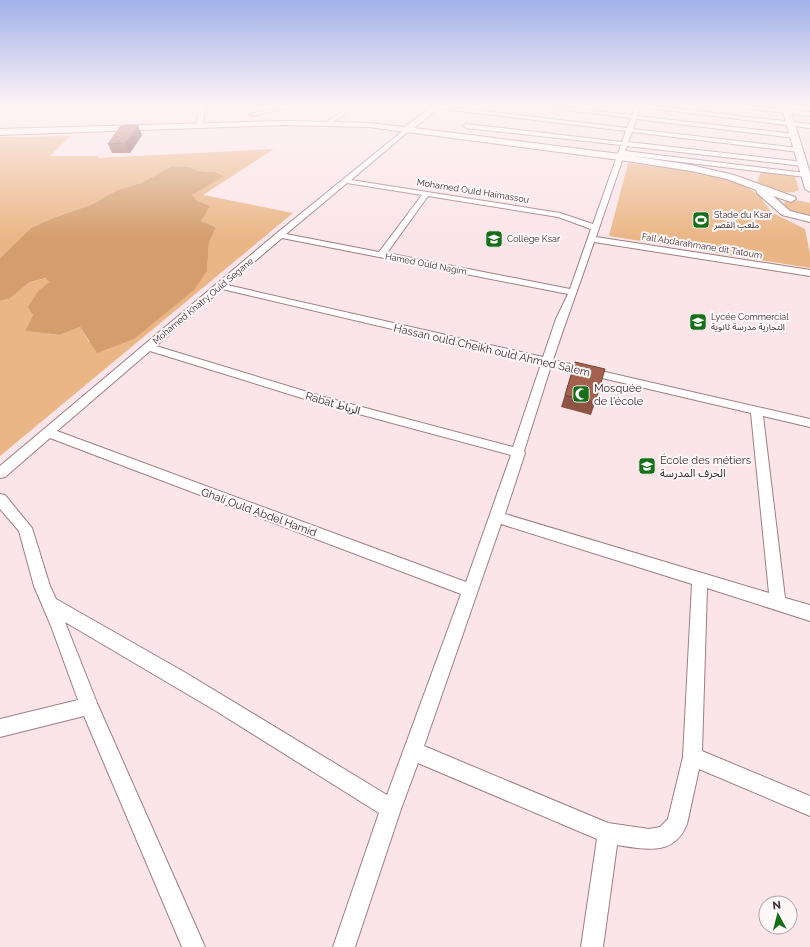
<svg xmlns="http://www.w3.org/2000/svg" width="810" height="947" font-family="Raleway,'Noto Sans Arabic',sans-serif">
<rect width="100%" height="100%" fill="#fbe5e8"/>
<path fill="#ebb686" d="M70 136 50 156H99L97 158 274 149 203 195 293 213 0 456V301L9 299 30 282 47 278 49 282 39 290 33 315 25 331 60 335 80 327 89 342 207 271 209 243 216 227 201 221 197 201 192 195 214 172 198 171 190 167 172 166 141 183 117 190 93 204 53 218 31 228 0 258V137Z
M628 163 689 171 736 181 759 195 771 212 805 229 810 254V268L609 236Z
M761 172 795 176 799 190C787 197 769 187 757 182Z
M795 200 810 203V217L797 215 783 207V204L785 202Z"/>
<path fill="#d49e6c" d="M172 166 190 167 198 171 214 172 224 176 192 195 197 201 210 206 201 221 216 227 209 243 207 271 194 290 134 339 97 353 80 327 60 335 25 331 33 315 28 307 39 290 49 282 46 278 30 282 9 299 0 301V258L31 228 53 218 93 204 117 190 141 183Z"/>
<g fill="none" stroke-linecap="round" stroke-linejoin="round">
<defs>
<path id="street" d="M200 105H206L202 126 199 128 196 126Z
M288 105H299L253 116 250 114Z
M352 105H359L330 124H326V122Z
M436 105 627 128 631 118 526 105H544L632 115 635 107 630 105H647L810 124V128L640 107 637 116 795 134 798 136 795 138 636 119 633 129 799 148 802 150 799 152 632 132 628 142 803 162 806 164 803 166 627 146 625 151 806 173 809 175 806 177 624 155 596 237 810 270V276L594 242C581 281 566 320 553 360L810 419V427L763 416 785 598 810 605V621L707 588 702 751 810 796V816L699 769 687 824C674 857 645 849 617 845L603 947H581L597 839 418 763 401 809 355 947H333L379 813 216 711 65 622 97 703 205 947H182L84 716 0 737V719L78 700 51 626 34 586 19 531 0 509V494L5 495 32 528 50 586 56 599 186 673 387 795 461 594 50 438 5 477 0 478V466L277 233 405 129 410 130 351 180 560 213 593 224 621 145 466 128 463 126 466 124 622 142 626 131 434 108 433 107ZM347 183 422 195 379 252 286 234ZM428 196 558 217 591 229 570 289 387 253ZM282 238 568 294 556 319 543 357 227 285ZM222 289 541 364 513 447 324 397 156 346ZM150 351 318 403 511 455 466 582 57 431ZM551 366 751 413 769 593 505 514 525 453 524 451ZM501 524 692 584 683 757 668 819 660 827 649 829 608 823 424 746Z
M720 105H740L810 112V116Z"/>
<path id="secondary" d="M434 105H443L414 128 620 154 691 165 734 175 795 197 796 199 791 202 773 196 790 211 810 216V222L782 215 757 193 756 190 727 179 691 171 620 160 368 127 285 125 0 135V129L285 121 368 123 405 127Z
M781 105H789L810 173V192L805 189Z"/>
</defs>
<use href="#street" stroke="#9e7e82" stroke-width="2"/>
<use href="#secondary" stroke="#9e7e82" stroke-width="2"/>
<use href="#street" fill="#fff" fill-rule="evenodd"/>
<use href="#secondary" fill="#fff" fill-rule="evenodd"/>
</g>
<path fill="#8d5343" d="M142 135 130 153H112L108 144Z
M575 362 595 403 591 415 561 407Z"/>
<path fill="#734437" d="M138 125 142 135 130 153 126 143Z"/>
<path fill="#a4614e" stroke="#734437" d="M138 125 126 143 108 144 121 126Z
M575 362 605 369 595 403 565 395Z"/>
<linearGradient id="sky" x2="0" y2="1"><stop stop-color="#a2b2e8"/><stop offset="0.44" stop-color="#fdf3f5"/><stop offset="1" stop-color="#fdf3f5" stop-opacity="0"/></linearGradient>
<rect width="810" height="238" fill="url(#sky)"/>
<defs>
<symbol id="stadium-square" viewBox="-11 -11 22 22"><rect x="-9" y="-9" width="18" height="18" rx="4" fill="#166e19" stroke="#fef7f8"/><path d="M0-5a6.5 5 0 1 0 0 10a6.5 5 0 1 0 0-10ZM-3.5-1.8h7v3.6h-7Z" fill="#fff"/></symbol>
<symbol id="school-square" viewBox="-11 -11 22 22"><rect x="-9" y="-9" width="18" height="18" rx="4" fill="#166e19" stroke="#fef7f8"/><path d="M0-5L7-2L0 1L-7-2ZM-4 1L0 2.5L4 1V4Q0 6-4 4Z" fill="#fff"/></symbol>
<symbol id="mosque-square" viewBox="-11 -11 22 22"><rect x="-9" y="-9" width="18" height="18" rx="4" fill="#166e19" stroke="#fef7f8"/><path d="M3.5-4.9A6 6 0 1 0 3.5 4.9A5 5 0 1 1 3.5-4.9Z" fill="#fff"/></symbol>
<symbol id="university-square" viewBox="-11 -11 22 22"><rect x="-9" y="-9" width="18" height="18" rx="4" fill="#166e19" stroke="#fef7f8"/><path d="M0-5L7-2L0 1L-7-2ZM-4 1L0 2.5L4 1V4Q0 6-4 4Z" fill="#fff"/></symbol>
</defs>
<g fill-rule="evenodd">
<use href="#stadium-square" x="691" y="210" width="20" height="20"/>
<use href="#school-square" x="484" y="229" width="20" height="20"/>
<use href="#school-square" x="688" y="312" width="20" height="20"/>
<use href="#mosque-square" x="571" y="384" width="20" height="20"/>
<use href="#university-square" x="637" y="456" width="20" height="20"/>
</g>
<g text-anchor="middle" stroke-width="4" stroke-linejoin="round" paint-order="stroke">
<g font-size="9" fill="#3b2d2f" stroke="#fef7f8">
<text transform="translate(473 191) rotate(9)" y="3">Mohamed Ould Haimassou</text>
<text transform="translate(702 246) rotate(9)" y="3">Fall Abdarahmane dit Tatoum</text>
<text transform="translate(426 264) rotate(11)" y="3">Hamed Ould Nagim</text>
<text transform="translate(203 301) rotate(-40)" y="3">Mohamed Khatry Ould Segane</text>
</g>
<g font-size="9" fill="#3b2d2f" stroke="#fef7f8" text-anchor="start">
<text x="714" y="218">Stade du Ksar<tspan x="714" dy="10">ملعب القصر</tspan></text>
<text x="507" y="242">Collège Ksar</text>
<text x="711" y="320">Lycée Commercial<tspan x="711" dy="10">التجارية مدرسة ثانوية</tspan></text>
</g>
<g font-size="11" fill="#3b2d2f" stroke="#fef7f8">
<text transform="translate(492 350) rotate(13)" y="4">Hassan ould Cheikh ould Ahmed Salem</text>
<text transform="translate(333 403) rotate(16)" y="4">Rabat الرباط</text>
<text transform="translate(259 512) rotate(20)" y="4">Ghali Ould Abdel Hamid</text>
</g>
<g font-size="11" fill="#3b2d2f" stroke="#fef7f8" text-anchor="start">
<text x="594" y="392">Mosquée<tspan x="594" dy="13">de l'école</tspan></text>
<text x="660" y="464">École des métiers<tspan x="660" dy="13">الحرف المدرسة</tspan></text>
</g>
</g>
<g transform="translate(778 915) rotate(353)"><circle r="19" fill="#fef7f8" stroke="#b0a6a8"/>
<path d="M0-3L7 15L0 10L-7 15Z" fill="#166e19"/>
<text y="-6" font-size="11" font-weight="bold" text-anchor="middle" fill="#3b2d2f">N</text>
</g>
</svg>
